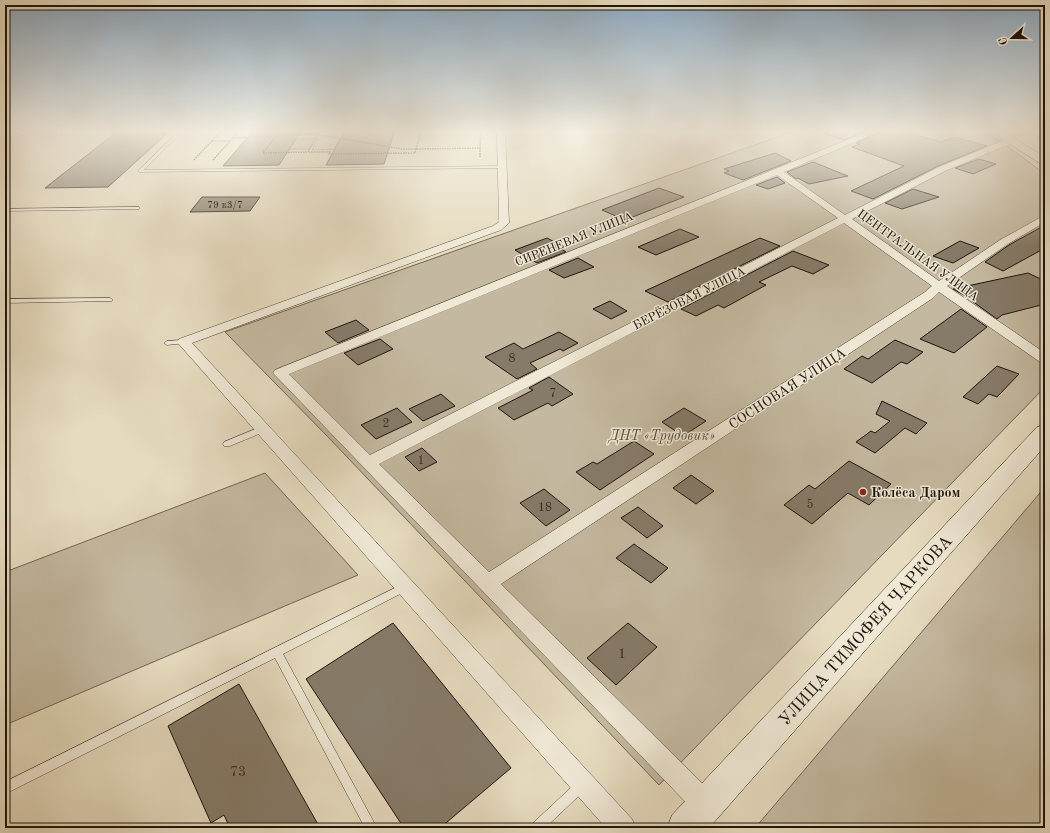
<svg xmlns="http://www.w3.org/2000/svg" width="1050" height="833" font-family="'Old Standard TT',serif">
<rect width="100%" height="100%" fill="#e6dbbf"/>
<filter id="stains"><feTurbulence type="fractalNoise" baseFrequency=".005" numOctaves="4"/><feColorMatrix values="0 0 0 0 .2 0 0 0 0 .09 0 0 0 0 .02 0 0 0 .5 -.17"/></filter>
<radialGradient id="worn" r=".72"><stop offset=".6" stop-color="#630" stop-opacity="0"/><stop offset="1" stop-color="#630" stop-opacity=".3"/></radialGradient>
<path fill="#c4b9a0" stroke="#706656" d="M797 130H980L999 140 1045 174V387L659 785 328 437 225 332Z
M320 135 370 144 368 149 312 150Z
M315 138 309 149H288L286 139Z
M265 473 358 575 5 725V572Z
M1045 487V828H755Z"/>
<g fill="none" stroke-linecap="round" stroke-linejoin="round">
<path fill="#6d6352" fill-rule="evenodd" d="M1024 130H1027L1045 140V142Z"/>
</g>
<path fill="#867b69" stroke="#1d140b" d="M119 130H171L108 187 45 188Z
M254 130H302L279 165 223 166Z
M345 130H395L384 164 326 165Z
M826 130H868L844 140 825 134Z
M884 130H908L909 133 941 142 955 137 987 146 938 166 873 199 851 191 904 166 852 147 860 144 856 143Z
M775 153 791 161 743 180 724 173 729 171 724 169Z
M979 159 996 164 973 174 955 168Z
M813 162 848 176 809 184 798 178 796 179 787 172Z
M777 177 785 183 768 189 756 185Z
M659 188 684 197 625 220 602 210Z
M913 189 939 197 902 209 885 203Z
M202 197H260L250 211 190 212Z
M1045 225V248L1003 271 985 262 1009 245Z
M680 229 699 237 656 255 638 247Z
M547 238 564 247 560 248 566 252 537 263 515 250Z
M760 238 780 246 668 302 645 291Z
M960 241 979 248 953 263 933 256Z
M793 251 829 265 813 274 792 266 759 282 766 285 724 308 718 305 696 316 681 309Z
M578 258 594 267 564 278 549 270Z
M1028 273 1045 281V304L1002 315 997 319 972 301 973 300 953 289Z
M610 301 627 311 611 319 593 309Z
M961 309 987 327 954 353 920 339Z
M356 320 369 330 338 343 325 332Z
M559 332 578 343 563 351 560 349 530 363 537 369 517 379 485 357 514 343 523 349Z
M380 339 393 349 358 365 344 353Z
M895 340 923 352 907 364 901 362 872 383 844 369 862 356 868 359Z
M997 366 1019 374 997 397 989 394 978 404 963 397Z
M549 377 573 394 552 406 548 403 514 420 498 408 533 390 529 388Z
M441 394 455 406 423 421 409 409Z
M882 401 927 423 916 434 905 428 875 453 856 442 871 431 875 433 890 421 876 414Z
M397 408 412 422 376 439 361 425Z
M684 408 706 421 683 436 662 422Z
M634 441 654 454 600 490 576 472 593 462 597 464Z
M422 448 437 462 419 471 405 457Z
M849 461 891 484 869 505 848 493 812 524 784 505 809 485 815 489Z
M691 475 714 491 696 504 673 488Z
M544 489 570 510 546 526 520 503Z
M638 507 663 526 647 538 621 518Z
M634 544 668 568 651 583 616 558Z
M393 623 511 768 440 828H404L306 679Z
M628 623 657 647 616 685 587 658Z
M239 684 320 828H230L224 815 211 823 168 726Z"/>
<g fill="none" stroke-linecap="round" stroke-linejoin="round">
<defs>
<path id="service" d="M43 130H52L5 138V136Z
M180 130H184L144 170 502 166 504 167 502 168 139 172V170Z
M5 158 7 159 9 165 5 168Z
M139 207V209H137L5 211V209Z
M110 298 113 300 112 301 5 303V299Z
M184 340 187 342 186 343 167 345 164 343 167 341Z
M260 427H263L267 429 266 431 230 446H224L223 444 224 442Z
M405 583 408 584 410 587 408 590 283 654 377 828H365L275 658 5 794V782Z
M581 780 585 782 587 786 585 790 545 828H530L532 824 577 782Z"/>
<path id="minor" d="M497 130H505L509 223 501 230 192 343 632 819 636 828H606L177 342 179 339 493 226 499 222Z
M872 130H883L784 172 845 215 939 167 1009 138H1015V142L945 171 852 219 939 281 1000 240 1045 215V222L1008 244 947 286 1045 353V363L1040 362 939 292 933 298 501 584 715 796 719 805 715 814 706 818 697 814 273 373 275 370ZM777 175 838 218 370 455 289 374ZM844 223 932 286 925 292 489 572 379 464Z"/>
<path id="secondary" d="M988 130H1000L1045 157V166L1041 164Z
M1045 425V446L709 828H667L672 815 1037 427Z"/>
</defs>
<use href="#service" stroke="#4f4638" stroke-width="1"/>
<use href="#minor" stroke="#4f4638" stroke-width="1"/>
<use href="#secondary" stroke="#1d140b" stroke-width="1"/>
<path stroke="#1d140b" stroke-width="1.5" stroke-dasharray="1.5 1" stroke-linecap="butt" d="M222 131H239
M317 134 402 149H416L415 153 329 154 330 152H308L318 135Z
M275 137 263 153 308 152
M233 138 317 134 318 131H421L416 149 480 148 481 130
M212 141H230
M480 148V158
M194 160 222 130
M213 160 240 130"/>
<use href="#service" fill="#efe8d5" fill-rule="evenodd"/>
<use href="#minor" fill="#efe8d5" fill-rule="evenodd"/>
<use href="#secondary" fill="#efe8d5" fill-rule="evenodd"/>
</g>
<linearGradient id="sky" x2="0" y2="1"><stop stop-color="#8ca8bf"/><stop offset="0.53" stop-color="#f4efe2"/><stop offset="1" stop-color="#f4efe2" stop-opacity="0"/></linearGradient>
<rect width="1050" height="247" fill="url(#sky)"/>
<circle fill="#8f2418" stroke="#efe8d5" stroke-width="1.5" cx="863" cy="492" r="4"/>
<g text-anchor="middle" stroke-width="3" stroke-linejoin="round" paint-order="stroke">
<g font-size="10" fill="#372e22">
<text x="225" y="208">79 к3/7</text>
</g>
<g font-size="12" fill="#1d140b" stroke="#efe8d5">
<text transform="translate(574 239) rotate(-22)" y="4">СИРЕНЕВАЯ УЛИЦА</text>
<text transform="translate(918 255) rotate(36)" y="4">ЦЕНТРАЛЬНАЯ УЛИЦА</text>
<text transform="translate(689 298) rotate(-27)" y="4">БЕРЁЗОВАЯ УЛИЦА</text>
</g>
<g font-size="12" fill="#372e22">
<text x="512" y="362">8</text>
<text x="553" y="397">7</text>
<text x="386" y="427">2</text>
<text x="421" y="464">1</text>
<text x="810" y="508">5</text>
<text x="545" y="511">18</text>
</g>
<g font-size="14" fill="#1d140b" stroke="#efe8d5">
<text transform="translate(787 388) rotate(-33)" y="5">СОСНОВАЯ УЛИЦА</text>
</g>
<g font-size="14" font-style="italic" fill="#574e3f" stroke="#efe8d5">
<text x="662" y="440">ДНТ «Трудовик»</text>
</g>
<g font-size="14" font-weight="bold" fill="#1d140b" stroke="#efe8d5" text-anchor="start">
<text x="871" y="497">Колёса Даром</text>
</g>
<g font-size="14" fill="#372e22">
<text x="622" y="658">1</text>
<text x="238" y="776">73</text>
</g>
<g font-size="17" fill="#1d140b" stroke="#efe8d5">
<text transform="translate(865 630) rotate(-48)" y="6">УЛИЦА ТИМОФЕЯ ЧАРКОВА</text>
</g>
</g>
<rect width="1050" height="833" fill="none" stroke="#e6dbbf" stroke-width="20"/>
<rect x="6" y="6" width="1038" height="821" fill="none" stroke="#1d140b" stroke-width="2"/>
<rect x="10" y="10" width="1030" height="813" fill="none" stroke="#1d140b"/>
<g transform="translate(1012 38) rotate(249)" stroke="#efe8d5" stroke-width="3" paint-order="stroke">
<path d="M0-3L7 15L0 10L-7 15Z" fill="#1d140b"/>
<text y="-6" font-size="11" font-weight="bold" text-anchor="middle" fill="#1d140b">С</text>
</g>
<rect width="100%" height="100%" filter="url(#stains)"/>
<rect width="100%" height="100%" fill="url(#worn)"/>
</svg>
